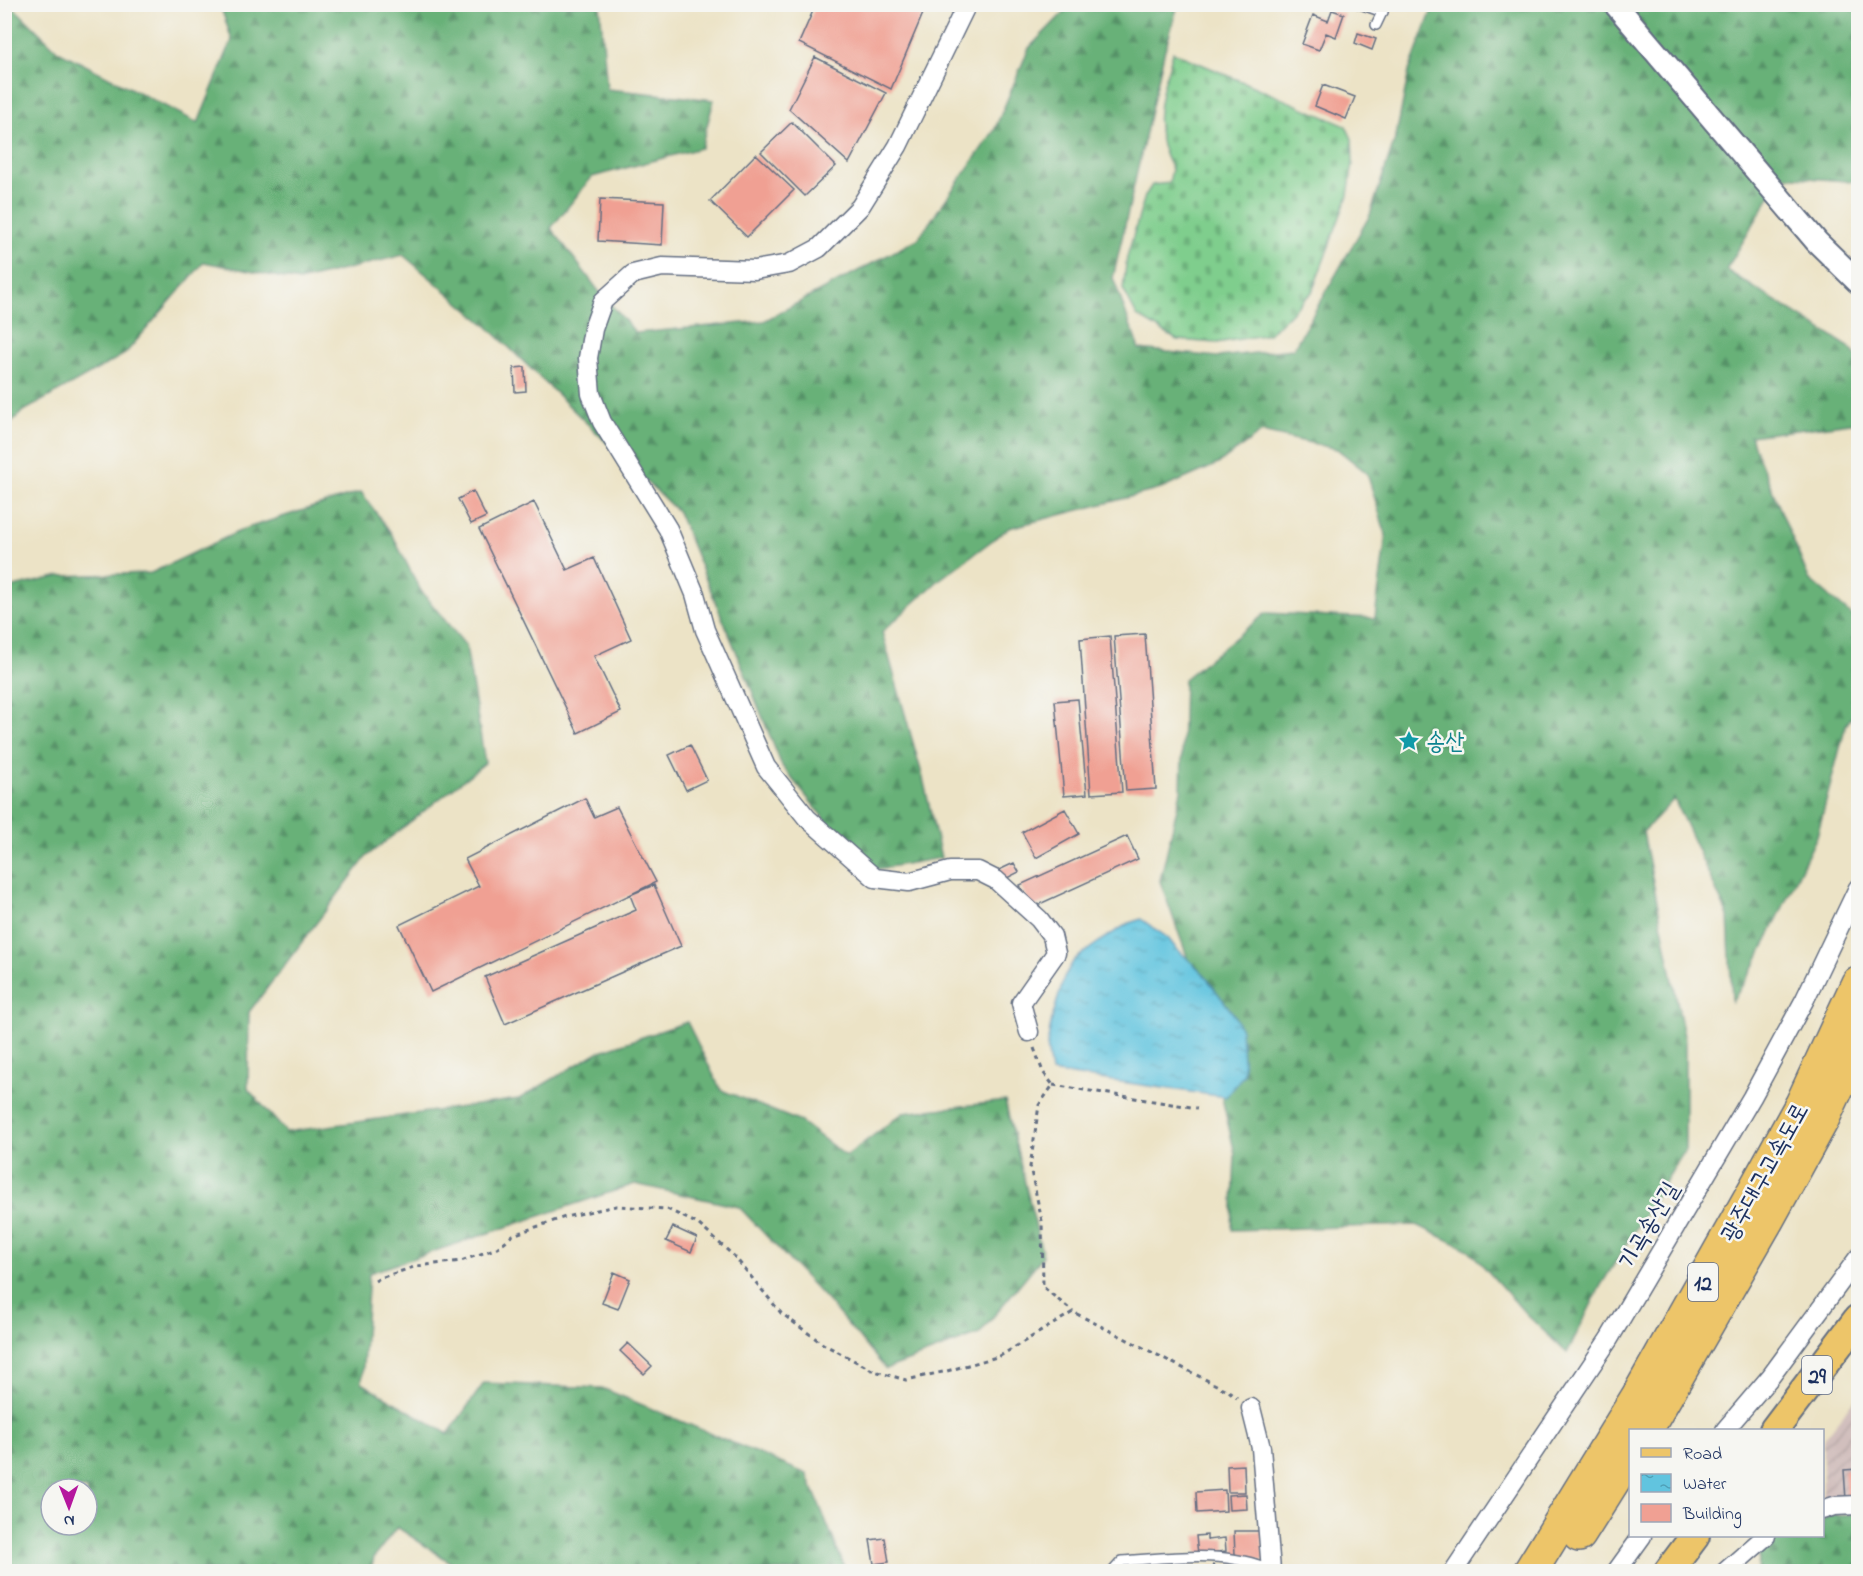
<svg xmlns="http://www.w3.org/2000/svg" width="1863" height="1576" font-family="'Indie Flower','Poor Story',sans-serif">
<defs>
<pattern id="industrial-furrows" width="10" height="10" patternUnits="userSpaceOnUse" patternTransform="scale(1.5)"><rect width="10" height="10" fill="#d1bfbd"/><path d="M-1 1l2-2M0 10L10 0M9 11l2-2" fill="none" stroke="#b3a4a5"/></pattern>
<pattern id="forest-firs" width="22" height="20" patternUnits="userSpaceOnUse" patternTransform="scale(1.5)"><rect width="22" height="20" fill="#67b178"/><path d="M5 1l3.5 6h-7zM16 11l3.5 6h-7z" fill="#549066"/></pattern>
<pattern id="cemetery-stones" width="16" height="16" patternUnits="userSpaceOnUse" patternTransform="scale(1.5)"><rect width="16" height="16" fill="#7fce8d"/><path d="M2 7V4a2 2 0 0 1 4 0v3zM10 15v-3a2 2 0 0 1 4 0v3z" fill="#6db17c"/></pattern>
<pattern id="water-ripples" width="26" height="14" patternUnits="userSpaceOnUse" patternTransform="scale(1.5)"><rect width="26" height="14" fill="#61c4df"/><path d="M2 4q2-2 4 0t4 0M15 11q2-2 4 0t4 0" fill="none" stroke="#4fa0b8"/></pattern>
</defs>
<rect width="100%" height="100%" fill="#f6f6f2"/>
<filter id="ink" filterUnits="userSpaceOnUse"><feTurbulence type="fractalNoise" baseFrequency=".0167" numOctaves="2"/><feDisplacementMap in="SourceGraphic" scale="12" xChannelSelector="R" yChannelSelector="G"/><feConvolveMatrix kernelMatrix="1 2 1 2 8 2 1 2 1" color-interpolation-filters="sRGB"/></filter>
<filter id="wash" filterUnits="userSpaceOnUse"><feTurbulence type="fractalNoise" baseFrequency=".008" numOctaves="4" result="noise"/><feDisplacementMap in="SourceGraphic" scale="24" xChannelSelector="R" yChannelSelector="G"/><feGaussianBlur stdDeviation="1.35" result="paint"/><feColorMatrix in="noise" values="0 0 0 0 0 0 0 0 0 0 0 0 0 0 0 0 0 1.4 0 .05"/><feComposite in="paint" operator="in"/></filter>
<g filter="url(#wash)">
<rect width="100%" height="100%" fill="#ece3c6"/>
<path fill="url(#industrial-furrows)" d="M1858 1395V1503L1823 1505V1440Z"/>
<path fill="url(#forest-firs)" stroke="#41706b" stroke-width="1.5" fill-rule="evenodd" d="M5 5H11L58 51 198 123 232 40 220 5H600L607 89 714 100 701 148 592 177 551 228 598 290 636 333 764 321 918 239 994 131 1029 48 1071 5H1178L1164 53 1113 278 1139 349 1218 357 1293 349 1370 215 1396 136 1409 71 1434 5H1858V182L1782 176 1726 270 1849 347 1858 358V422L1750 436 1809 579 1858 621V708L1846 725 1817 836 1756 963 1732 1002 1728 916 1674 799 1643 832 1685 1041V1150L1601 1285 1567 1353 1526 1314 1469 1250 1417 1225 1232 1230 1235 1154 1193 973 1160 881 1181 791 1184 679 1266 613 1375 618 1386 535 1367 473 1337 449 1262 432 1218 464 1161 489 1009 528 939 580 882 632 923 778 941 858 866 871 782 766 736 651 678 512 487 326 403 255 299 281 204 262 125 354 22 412 5 429Z
M361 492 391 533 421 591 466 646 485 763 367 856 249 1012 248 1089 286 1132 519 1099 598 1052 687 1022 721 1090 801 1122 846 1156 903 1113 1005 1101 1043 1256 979 1334 886 1369 825 1298 739 1207 635 1184 369 1273 362 1383 448 1434 484 1383 602 1388 807 1474 844 1566V1571H450V1562L397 1527 374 1557 371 1571H5V589L60 576 151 573 244 529ZM51 1489H87V1525H51Z
M1858 1514V1571L1758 1572 1760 1545 1783 1536H1822L1823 1519 1831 1515Z"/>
<path fill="url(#cemetery-stones)" stroke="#4d7e76" stroke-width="1.5" d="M1173 52 1346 126 1352 139 1353 163 1348 195 1312 292 1269 334 1217 343 1177 340 1137 316 1123 289 1127 257 1145 196 1152 185 1169 183 1172 169C1148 128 1161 94 1173 52Z"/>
<path fill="url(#water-ripples)" stroke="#3e7a9e" stroke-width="1.5" d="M1141 919 1168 938 1175 947 1202 972 1235 1016 1241 1030 1244 1074 1226 1097 1051 1072 1047 1045 1052 1019 1064 977 1074 960 1103 939 1129 923Z"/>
<g id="blocks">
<path fill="#f0a093" d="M816 4H927L891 89 799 43Z
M1332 10 1344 14 1336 37 1326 33 1319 50 1302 44 1313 15 1328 21Z
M1358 33 1376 39 1372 50 1355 43Z
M815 57 886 93 849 163 789 109Z
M1323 85 1355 97 1346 119 1315 106Z
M792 122 836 166 805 196 761 152Z
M756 154 794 190 747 237 710 201Z
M600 199 664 202 662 245 598 241Z
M525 367 526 391 515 392 514 368Z
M473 491 486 517 471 524 458 499Z
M534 502 567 570 594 558 631 639 594 656 621 712 578 733 479 529Z
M1145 634 1156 789 1126 791 1114 636Z
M1110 636 1122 792 1091 794 1080 639Z
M1078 699 1087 794 1064 796 1055 701Z
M690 745 707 780 686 790 669 755Z
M585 798 594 817 617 807 656 882 431 992 399 925 479 886 465 859Z
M1065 809 1079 834 1036 858 1022 832Z
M1127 836 1138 859 1031 908 1020 885Z
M1014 863 1019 872 1003 880 999 870Z
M654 885 681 946 505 1024 485 977 636 910 630 895Z
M673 1227 697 1238 691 1252 666 1241Z
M614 1272 630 1279 618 1309 602 1303Z
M628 1343 652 1366 644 1374 620 1351Z
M1244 1465 1245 1492H1228L1227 1466Z
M1858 1469V1499L1846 1500 1844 1470Z
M1225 1490 1226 1511 1197 1513 1196 1492Z
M1246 1494 1247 1509 1229 1510 1228 1495Z
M1234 1531H1262L1264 1561 1235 1555Z
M1207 1535V1540L1225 1538 1226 1551 1198 1554 1196 1536Z
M885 1538 889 1562 874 1564 870 1540Z
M1213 1565 1223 1572H1210Z"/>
</g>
</g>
<g filter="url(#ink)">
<use href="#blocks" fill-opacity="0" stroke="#646e82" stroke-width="1.5"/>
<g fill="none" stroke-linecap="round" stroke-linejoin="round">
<defs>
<path id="service" d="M1360 4 1383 12
M1376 25 1386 4
M1112 1572 1122 1561C1170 1558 1226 1549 1271 1570"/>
<path id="minor" d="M967 4 898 146 860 207 819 248 789 264 755 270 662 267 633 274 603 301 593 329 588 358 591 394 602 422 668 529 695 594 705 630 766 767 807 818 875 878 909 882 950 871H978L996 880 1039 919 1052 936 1056 953 1021 1003 1029 1032
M1251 1408 1261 1448 1271 1570
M1725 1430 1771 1376 1858 1258
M1822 1510 1834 1506 1858 1505
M1453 1572 1609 1339 1752 1097 1805 999 1858 888
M1616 1572 1642 1536
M1725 1572 1766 1536"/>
<path id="tertiary" d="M1615 4 1817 242 1858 282"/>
<path id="primary" d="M1774 1430 1858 1319
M1668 1572 1695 1536"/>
<path id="motorway" d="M1646 1430 1767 1220 1823 1118 1858 1043
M1579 1535 1630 1454
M1530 1572 1637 1398 1755 1189 1802 1104 1858 983"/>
</defs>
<use href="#service" stroke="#646e82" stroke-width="12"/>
<use href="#minor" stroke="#646e82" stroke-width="21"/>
<use href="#tertiary" stroke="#646e82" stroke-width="26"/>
<use href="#primary" stroke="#646e82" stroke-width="32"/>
<use href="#motorway" stroke="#646e82" stroke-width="36"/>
<path stroke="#646e82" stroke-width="3" stroke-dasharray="4.5 4.5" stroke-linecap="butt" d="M1034 1048 1043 1072 1053 1085 1039 1105 1030 1167 1042 1221 1043 1287 1073 1312
M1053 1085 1197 1108
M375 1281 380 1278 417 1266 461 1261 497 1248 513 1235 565 1217 616 1206 667 1209 698 1224 734 1256 781 1313 823 1344 874 1371 906 1380 947 1371 1000 1356 1073 1312 1230 1392 1237 1398"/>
<use href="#service" stroke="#fff" stroke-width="9"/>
<use href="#minor" stroke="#fff" stroke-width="18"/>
<use href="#tertiary" stroke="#fff" stroke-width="22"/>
<use href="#primary" stroke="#edc569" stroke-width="28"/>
<use href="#motorway" stroke="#edc569" stroke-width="33"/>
</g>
</g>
<defs>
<symbol id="sight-bare" viewBox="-9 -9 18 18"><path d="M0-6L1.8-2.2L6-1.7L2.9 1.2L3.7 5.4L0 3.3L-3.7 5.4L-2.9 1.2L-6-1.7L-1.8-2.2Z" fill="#0f9aa8" stroke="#f6f6f2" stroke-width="2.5" paint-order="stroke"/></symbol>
</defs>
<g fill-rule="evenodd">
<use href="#sight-bare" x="1394" y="726" width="30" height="30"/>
</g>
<g text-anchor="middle" stroke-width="5" stroke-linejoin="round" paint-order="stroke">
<g fill="#f6f6f2" stroke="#5d6b8a" stroke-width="1.5">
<rect x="1688" y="1263" width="30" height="38" rx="4.5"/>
<rect x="1802" y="1356" width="30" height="38" rx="4.5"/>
</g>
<g font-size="22" font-weight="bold" fill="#1b2f5e">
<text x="1703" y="1290">12</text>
<text x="1817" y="1383">29</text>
</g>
<g font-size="24" fill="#0d838f" stroke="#f6f6f2" text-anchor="start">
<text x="1426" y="749">송산</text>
</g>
<g font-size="24" fill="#1b2f5e" stroke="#f6f6f2">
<text transform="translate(1764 1172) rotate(-61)" y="8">광주대구고속도로</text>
<text transform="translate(1648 1225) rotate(-60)" y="8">기곡송산길</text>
</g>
</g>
<rect width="1863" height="1576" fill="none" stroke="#f6f6f2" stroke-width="24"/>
<rect x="1629" y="1429" width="195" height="108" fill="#f6f6f2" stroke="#9ea6b7" stroke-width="1.5"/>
<rect x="1641" y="1448" width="30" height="9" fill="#edc569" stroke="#9ea6b7" stroke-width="1.5"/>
<text x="1683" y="1459" font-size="18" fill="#1b2f5e">Road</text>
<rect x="1641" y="1474" width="30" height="18" fill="url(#water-ripples)" stroke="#9ea6b7" stroke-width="1.5"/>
<text x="1683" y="1489" font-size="18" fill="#1b2f5e">Water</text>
<rect x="1641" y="1504" width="30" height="18" fill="#f0a093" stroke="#9ea6b7" stroke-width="1.5"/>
<text x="1683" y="1519" font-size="18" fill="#1b2f5e">Building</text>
<g transform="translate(69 1507) rotate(179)"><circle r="28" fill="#f6f6f2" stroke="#9ea6b7" stroke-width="1.5"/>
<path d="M0-4.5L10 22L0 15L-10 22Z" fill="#b5179e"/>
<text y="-9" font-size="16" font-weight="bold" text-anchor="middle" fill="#1b2f5e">N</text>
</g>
</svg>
